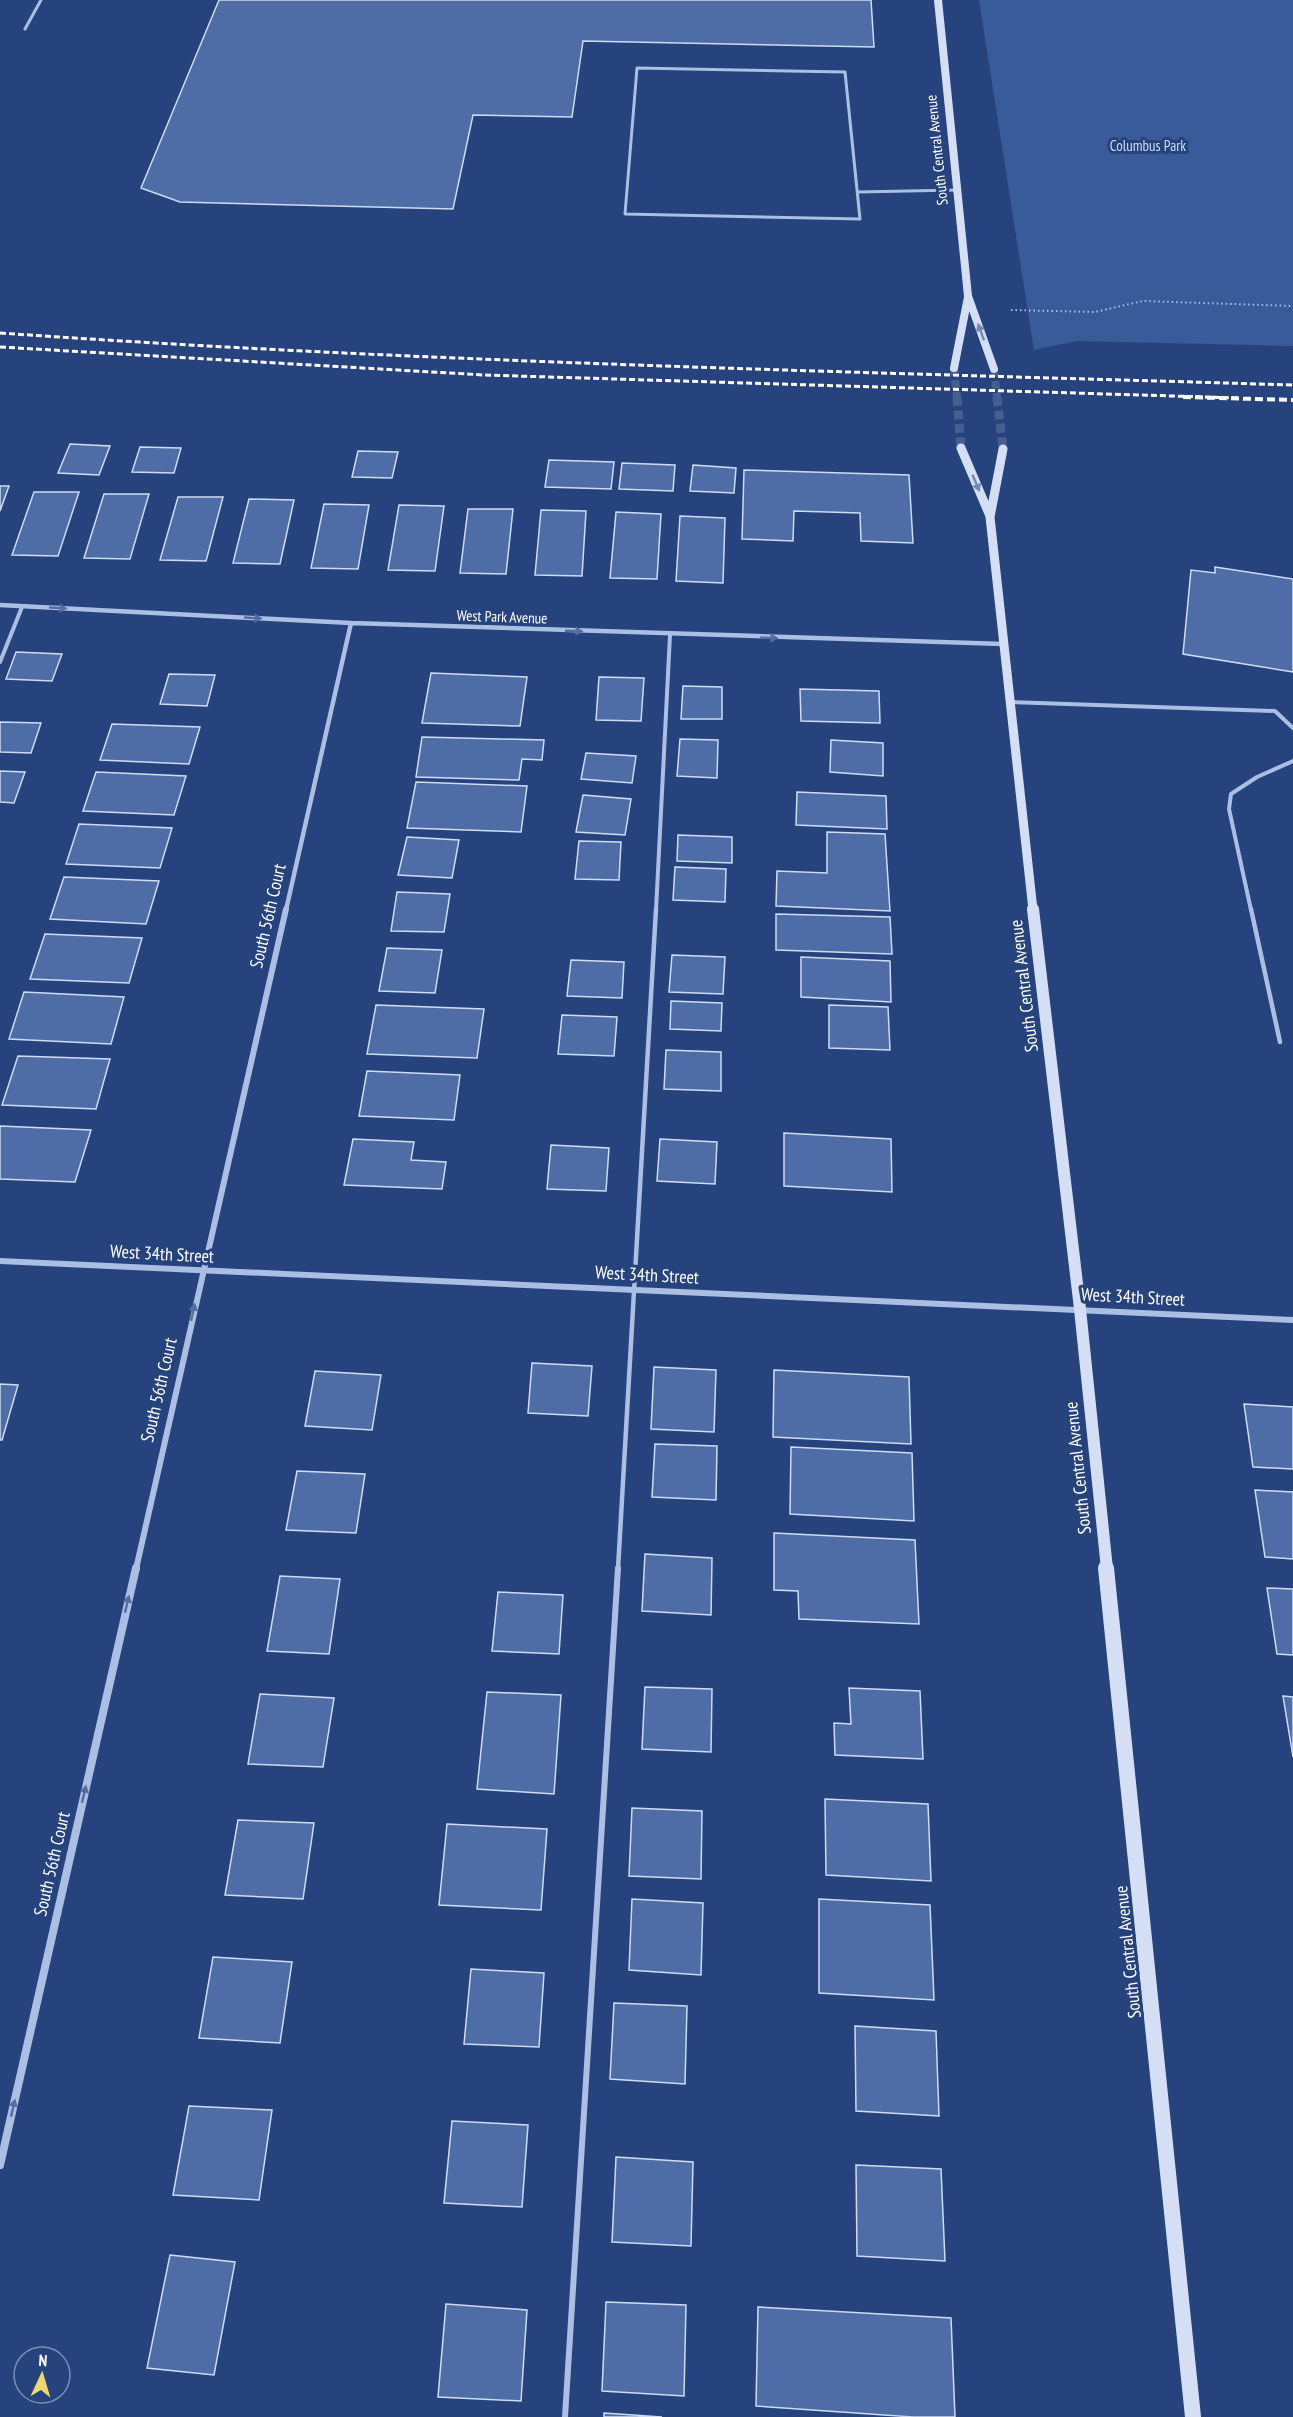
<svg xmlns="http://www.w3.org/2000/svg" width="1293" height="2417" font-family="'PT Sans Narrow',sans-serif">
<rect width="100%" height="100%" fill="#26437d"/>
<path fill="#395b9a" d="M979 0H1293V346L1077 341 1034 350Z"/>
<path fill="#4e6ca5" stroke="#cedbf4" stroke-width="1.5" d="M219 0H871L874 47 583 41 572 117 473 115 453 209 180 202 141 188Z
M70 444 110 446 99 475 58 473Z
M140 447 181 448 174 473 132 472Z
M358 451 398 452 392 478 352 477Z
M549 460 614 462 611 489 545 487Z
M622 463 675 465 673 491 619 489Z
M693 465 736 468 734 493 690 491Z
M744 470 909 475 913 543 861 541 860 513 794 511 793 541 742 539Z
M0 486H9L0 511Z
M34 492H79L58 556 12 555Z
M104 494H149L130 559 84 558Z
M178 497H223L206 561 160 560Z
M249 499 294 500 280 564 233 563Z
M324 504 369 505 358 569 311 568Z
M399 505 444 506 435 571 388 570Z
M468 509H513L506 574 460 573Z
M541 510 586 511 582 576 535 575Z
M616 512 661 514 657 579 610 578Z
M680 516 725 518 723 583 676 581Z
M1215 567 1293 579V672L1183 654 1191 570 1215 573Z
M16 652 62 654 52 681 6 679Z
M431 673 527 677 520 726 422 723Z
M169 674 215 675 207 706 160 704Z
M599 677 644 678 641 721 596 720Z
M683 686 722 687V719H681Z
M800 689 879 691 880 723 801 721Z
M0 722 41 723 31 753 0 752Z
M112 724 200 727 189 764 100 760Z
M422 737 544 740 542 760 522 759 519 780 416 777Z
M680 739 718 740 717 778 677 776Z
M831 740 883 743V776L830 772Z
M586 753 636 756 632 783 581 779Z
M0 771 25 772 14 803 0 802Z
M96 772 186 776 174 815 83 811Z
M416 782 527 786 521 832 407 828Z
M797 792 886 796 887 829 796 825Z
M583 795 631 799 625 835 576 832Z
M79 824 172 828 160 868 66 864Z
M827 832 885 834 890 911 776 906 777 871 827 873Z
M678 835 732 837V863L677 861Z
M407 837 459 840 452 878 398 875Z
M579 841 621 842 619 880 575 879Z
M675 867 726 869 725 902 673 900Z
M64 877 159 881 146 924 50 919Z
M397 892 450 894 444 932 391 931Z
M776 914 890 917 892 954 776 950Z
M45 934 142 938 129 983 30 979Z
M387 948 442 950 435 993 379 991Z
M672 955 725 957 723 994 669 992Z
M801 957 890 961 891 1002 801 997Z
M571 960 624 962 622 998 567 996Z
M24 992 124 997 111 1044 9 1039Z
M671 1001 722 1003 721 1031 670 1029Z
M376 1005 484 1009 477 1058 367 1054Z
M829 1005 888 1007 890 1050 829 1048Z
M562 1015 617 1017 614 1056 558 1054Z
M666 1050 721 1052V1091L664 1089Z
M18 1056 110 1059 96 1109 2 1105Z
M367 1071 460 1075 454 1120 359 1116Z
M0 1126 91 1130 75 1182 0 1179Z
M784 1133 891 1139 892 1192 784 1186Z
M353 1139 414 1142 411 1160 446 1162 442 1189 344 1185Z
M660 1139 717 1142 715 1184 657 1181Z
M551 1145 609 1148 606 1191 547 1189Z
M532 1363 592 1366 588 1416 528 1413Z
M654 1367 716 1370 714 1432 651 1429Z
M774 1370 909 1377 911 1444 773 1437Z
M315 1371 381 1375 372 1430 305 1426Z
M0 1384 18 1385 2 1440H0Z
M1244 1404 1293 1407V1469L1253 1467Z
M655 1444 717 1446 716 1500 652 1497Z
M791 1447 912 1453 914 1521 790 1514Z
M297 1471 365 1474 356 1533 286 1530Z
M1255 1490 1293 1492V1559L1265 1557Z
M774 1533 915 1540 919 1624 799 1619 798 1591 774 1590Z
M645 1554 712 1558 711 1615 642 1611Z
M280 1576 340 1579 329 1654 267 1651Z
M1267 1588 1293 1589V1655L1277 1654Z
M498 1592 563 1595 559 1654 492 1651Z
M645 1687 712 1689 711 1752 642 1749Z
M849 1688 920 1691 923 1759 835 1755 834 1723 851 1724Z
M487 1692 561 1695 554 1794 477 1789Z
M260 1694 334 1698 323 1767 248 1764Z
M1283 1696 1293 1697V1757Z
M825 1799 928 1804 931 1881 826 1875Z
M632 1808 702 1811 701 1879 629 1876Z
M238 1820 314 1823 303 1899 225 1895Z
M447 1824 547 1829 541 1910 439 1905Z
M632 1899 703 1903 701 1975 629 1970Z
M819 1899 930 1905 934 2000 819 1993Z
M213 1957 292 1962 280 2043 199 2038Z
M471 1969 544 1973 539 2047 464 2044Z
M614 2003 687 2006 685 2084 610 2079Z
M855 2026 936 2031 939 2116 856 2111Z
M189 2106 272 2110 259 2200 173 2195Z
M452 2121 528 2125 522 2207 444 2203Z
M616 2157 693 2162 691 2246 612 2242Z
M856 2165 941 2169 945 2261 857 2256Z
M170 2255 235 2262 214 2375 147 2368Z
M606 2302 686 2305 684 2396 602 2391Z
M446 2304 527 2310 521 2401 438 2397Z
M758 2307 951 2318 955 2417H913L756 2406Z
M604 2413 662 2417H604Z"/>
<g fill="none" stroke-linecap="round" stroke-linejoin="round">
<path stroke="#475f90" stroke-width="8" stroke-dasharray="8 4" stroke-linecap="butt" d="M954 368 957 398
M994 369 997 398"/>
<path stroke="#475f90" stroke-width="9" stroke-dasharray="9 4.5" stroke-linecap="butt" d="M957 397 961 448
M997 397 1003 449"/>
<path stroke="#abbfe5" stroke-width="2" stroke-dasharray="1.5 3" stroke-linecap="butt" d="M1011 310 1095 312 1143 301 1293 306"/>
<path stroke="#abbfe5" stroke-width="3" d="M25 29 41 0
M637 68 845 72 860 219 625 214Z
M858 192 957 190"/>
<path stroke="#abbfe5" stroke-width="4" d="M0 662 22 607
M1009 702 1275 711 1293 728
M656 910 670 635
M1251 910 1229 809 1231 794 1257 777 1293 761"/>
<path stroke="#abbfe5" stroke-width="4.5" d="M1251 909 1280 1042
M618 1569 656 909"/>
<path stroke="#abbfe5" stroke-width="6" d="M565 2417 618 1568"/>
<path stroke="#abbfe5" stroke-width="4.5" d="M0 605 351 623 1003 644
M286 910 351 623"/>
<path stroke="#abbfe5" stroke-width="6" d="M0 1261 1293 1320
M136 1569 286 909"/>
<path stroke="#abbfe5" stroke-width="8" d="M0 2165 136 1568"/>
<path stroke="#d4dff5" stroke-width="8" d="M938 0 968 296 994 369
M954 368 968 297"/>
<path stroke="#d4dff5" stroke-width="9" d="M961 448 990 516
M1003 449 990 517 1033 910"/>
<path stroke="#d4dff5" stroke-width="12" d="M1033 909 1080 1309 1107 1569"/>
<path stroke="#d4dff5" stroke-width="16" d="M1106 1568 1193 2417"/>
<path stroke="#fff" stroke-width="3" stroke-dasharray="6 3" stroke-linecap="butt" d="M0 333C430 363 862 372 1293 385
M0 347 484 375 1238 398"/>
<path stroke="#fff" stroke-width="4" stroke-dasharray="8 4" stroke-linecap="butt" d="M1183 397 1293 400"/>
</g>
<defs><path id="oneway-solid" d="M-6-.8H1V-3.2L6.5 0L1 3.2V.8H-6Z" transform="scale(1.5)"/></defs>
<g fill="#7489b3">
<use href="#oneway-solid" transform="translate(981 332) rotate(-110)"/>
<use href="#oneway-solid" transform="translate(976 483) rotate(67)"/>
</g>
<g fill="#556ea1">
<use href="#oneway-solid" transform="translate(58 608) rotate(3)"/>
<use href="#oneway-solid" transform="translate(253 618) rotate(3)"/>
<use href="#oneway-solid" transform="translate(574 631) rotate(2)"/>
<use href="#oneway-solid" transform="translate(769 638) rotate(2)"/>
<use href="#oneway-solid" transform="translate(193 1312) rotate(-77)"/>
<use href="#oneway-solid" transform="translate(127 1604) rotate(-77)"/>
<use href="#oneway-solid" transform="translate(84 1794) rotate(-77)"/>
<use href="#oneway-solid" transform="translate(13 2108) rotate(-77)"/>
</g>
<g text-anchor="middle" stroke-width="6" stroke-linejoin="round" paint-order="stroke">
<g font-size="15" fill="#cedbf4" stroke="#26437d">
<text x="1148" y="151">Columbus Park</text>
</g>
<g font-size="15" fill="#fff" stroke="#26437d">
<text transform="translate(937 150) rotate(-96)" y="5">South Central Avenue</text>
<text transform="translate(502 617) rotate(2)" y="5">West Park Avenue</text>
</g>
<g font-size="18" fill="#fff" stroke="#26437d">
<text transform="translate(268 916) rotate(-77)" y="6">South 56th Court</text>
<text transform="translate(1024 986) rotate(-97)" y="6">South Central Avenue</text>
<text transform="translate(162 1254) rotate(3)" y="6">West 34th Street</text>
<text transform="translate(647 1275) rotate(3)" y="6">West 34th Street</text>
<text transform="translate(1133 1297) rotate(3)" y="6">West 34th Street</text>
<text transform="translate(159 1390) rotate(-77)" y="6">South 56th Court</text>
<text transform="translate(1078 1468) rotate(-96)" y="6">South Central Avenue</text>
<text transform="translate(52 1864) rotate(-77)" y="6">South 56th Court</text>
<text transform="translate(1128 1952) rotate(-96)" y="6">South Central Avenue</text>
</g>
</g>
<g transform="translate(42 2375) rotate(4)"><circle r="28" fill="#26437d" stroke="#7d8eb1" stroke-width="1.5"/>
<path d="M0-4.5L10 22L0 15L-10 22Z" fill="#eed770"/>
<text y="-9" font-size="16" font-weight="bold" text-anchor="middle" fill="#ffffff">N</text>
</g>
</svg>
